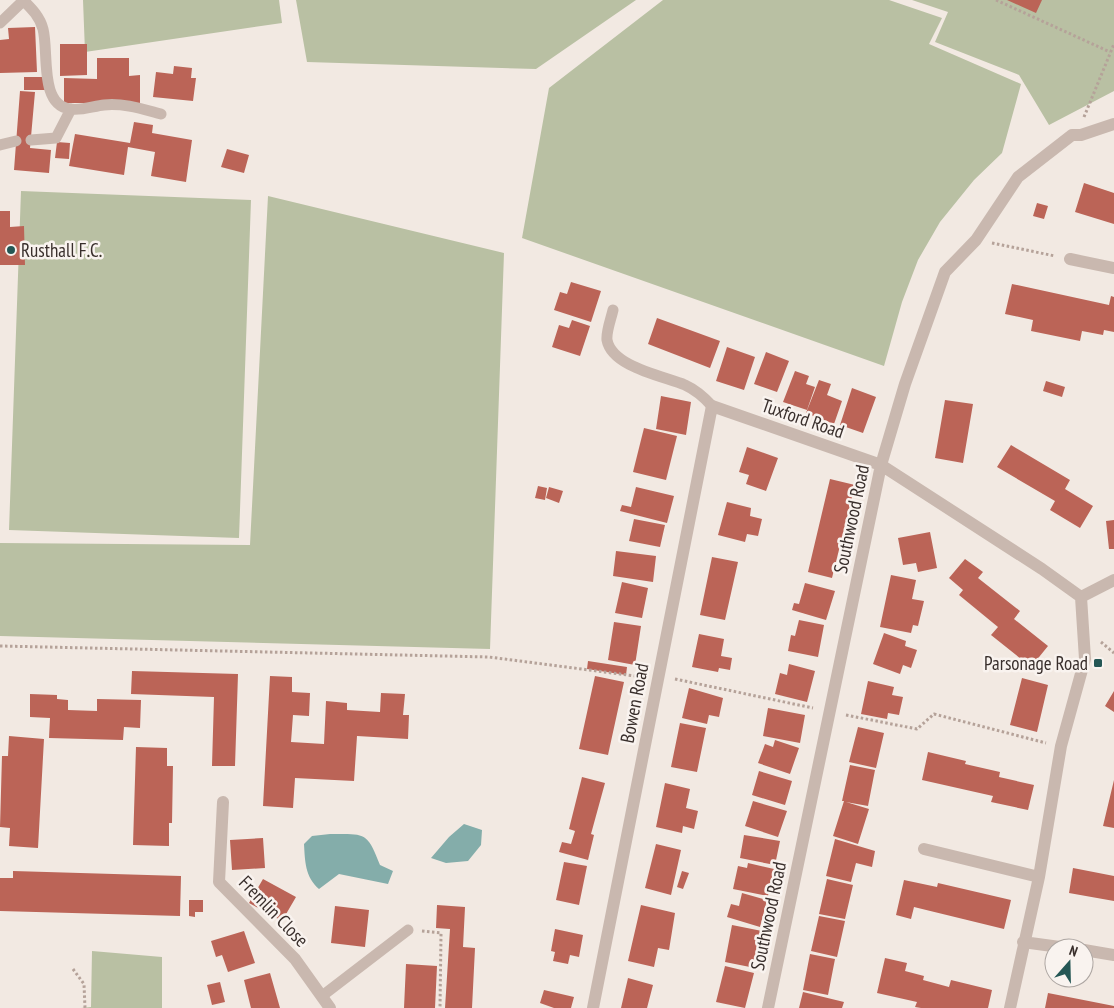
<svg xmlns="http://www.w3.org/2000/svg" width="1114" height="1008" font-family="'PT Sans Narrow',sans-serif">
<rect width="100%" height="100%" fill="#f2e9e2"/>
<path fill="#b9c0a3" d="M83 0H279L282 23 85 52Z
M296 0H636L536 69 307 62Z
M663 0H889L942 18 929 44 1021 84 1002 153 974 180 940 222 918 260 902 302 884 366 522 238 549 88Z
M912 0H1114V91L1049 125 1019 75 935 42 948 12Z
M21 191 251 200 239 538 9 530Z
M268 196 504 253 490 649 0 636V543L250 545Z
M92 951 162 957V1008H81L91 1007Z"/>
<path fill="#84adaa" d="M464 824 482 830 481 845 468 861 446 863 431 858 449 837Z
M330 834C365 834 367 831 380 865L393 871 388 884 339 874 319 889C305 877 305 861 304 844L312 836Z"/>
<path fill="#bb6457" d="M1007 0H1042L1036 13Z
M35 27 37 72 0 73V40L9 39 8 28Z
M60 44H87V75L60 76Z
M97 58H129V76L140 75V103H64V78L97 79Z
M174 66 192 68 191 78H196L193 101 153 97 156 72 173 74Z
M24 77H47L46 90H24Z
M20 91 35 92 30 148 51 150 49 173 14 170Z
M134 122 153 125 152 133 192 140 186 182 151 176 155 152 128 147 124 175 69 166 75 134 130 143Z
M57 142 70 143 69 159 55 158Z
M227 149 249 155 244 173 221 167Z
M1084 183 1114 193V224L1075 212Z
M1037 203 1048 206 1044 219 1033 216Z
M0 211H10V227L24 226 25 265H0Z
M571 282 601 291 591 322 554 310 560 292 567 294Z
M1012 284 1109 305 1111 296 1114 297V332L1104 330 1103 335 1082 331 1080 341 1031 331 1033 320 1005 314Z
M657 318 720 341 710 368 648 344Z
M572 320 590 326 580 356 552 347 559 325 569 328Z
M727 347 755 357 744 390 716 381Z
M766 352 789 361 777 392 754 384Z
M795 371 809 376 806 384 815 387 807 410 783 402Z
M819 380 831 384 827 395 842 401 834 424 806 413Z
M1046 381 1065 387 1062 397 1043 391Z
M852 388 876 397 863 433 840 425Z
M661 396 691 402 686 435 656 429Z
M945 400 973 404 963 463 935 458Z
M644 428 677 436 666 480 633 472Z
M1011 445 1070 480 1065 489 1093 506 1080 528 1050 510 1055 501 997 467Z
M747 447 778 458 766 491 746 484 749 475 739 472Z
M830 479 855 485 832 578 808 572Z
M538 486 547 488 545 500 535 498Z
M549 487 563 491 559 503 546 498Z
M636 487 674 496 667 523 620 511 622 505 631 507Z
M727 502 751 508 750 516 762 519 758 536 747 534 745 542 718 535Z
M634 519 665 525 660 547 629 541Z
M1114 520V549H1109L1106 521Z
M930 532 937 568 918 572 916 563 903 565 898 538Z
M616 551 656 556 653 582 613 576Z
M712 557 738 562 725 620 700 615Z
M965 559 983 572 978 578 1020 611 1014 619 1048 646 1031 667 991 635 998 627 959 595 963 590 949 578Z
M891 575 916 580 912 599 924 601 918 626 913 625 911 633 880 627Z
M622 582 648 588 642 618 615 613Z
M805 583 835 591 826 620 792 610 794 603 799 604Z
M799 620 824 625 818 657 788 651 791 635 795 636Z
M614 622 641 626 635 665 608 660Z
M884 633 906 641 905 646 917 650 911 668 903 665 900 674 873 664Z
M699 634 724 639 721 656 732 658 730 670 719 668 718 672 692 667Z
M588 661 627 667 626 675 587 669Z
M789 664 815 671 807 702 775 694 780 673 787 675Z
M132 671 238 674 235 766H212L214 697 131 694Z
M270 676 292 677V692L310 693 309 716 293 715 291 742 324 744 326 701 347 703V710L380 712 381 693 405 694 403 715H409L408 739 357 736 354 781 295 778 293 808 263 806Z
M595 676 624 682 608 755 579 749Z
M1022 678 1048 685 1037 732 1010 725Z
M868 681 894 687 892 695 903 697 899 715 888 713 887 719 861 714Z
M689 688 723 698 719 717 709 715 707 724 682 718Z
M1114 691V712L1105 706Z
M30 694 57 695V699L68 700V710L97 711V699L141 700 140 728 124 727 123 740 49 738 50 718 30 717Z
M768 708 805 715 800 743 763 736Z
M680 723 706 728 697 772 671 767Z
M858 727 884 733 876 768 849 762Z
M9 736 44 739 38 848 9 846 10 828 0 827 2 756H8Z
M775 740 799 748 790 774 758 763 765 744 773 747Z
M136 747 167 748V766H173L172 823H169V846L133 845Z
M928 752 966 761 965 764 1000 772 999 777 1034 785 1028 810 991 802 993 796 922 780Z
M850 765 875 770 868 806 846 802 869 809 858 844 833 836 844 801H842Z
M759 771 792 781 785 805 752 795Z
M582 777 605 783 591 834 594 835 588 860 559 852 562 842 571 844 575 831 569 829Z
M1114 780V828L1103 826Z
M665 783 690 789 686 808 698 811 694 829 683 826 682 833 656 827Z
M753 801 787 811 778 837 745 826Z
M744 835 780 841 775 865 740 858Z
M263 838 265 868 232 870 230 840Z
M835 839 875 851 872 867 856 863 851 882 826 876Z
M656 844 681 850 671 895 645 888Z
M564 862 587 866 579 905 556 900Z
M748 863 774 869 768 896 733 889 738 866 747 868Z
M1073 868 1114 876V901L1069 893Z
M13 871 181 876 180 916 0 911V878H13Z
M682 871 689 873 683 889 677 887Z
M263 879 296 897 282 921 249 903Z
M827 879 853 885 845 919 819 914Z
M904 880 937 887 938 883 1011 900 1004 929 914 907 911 919 896 915Z
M742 893 767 900 760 927 727 917 731 904 739 906Z
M189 900H203V912H195V917L189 916Z
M437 905 465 907 463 947 475 948 472 1008H445L450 929 436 928Z
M641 905 675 913 669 950 658 948 654 967 628 961Z
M335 906 369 910 365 947 331 943Z
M819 916 845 921 837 957 811 951Z
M732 925 762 931 755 968 725 962Z
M555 929 583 935 579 957 570 955 568 964 553 961 555 952 551 951Z
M244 931 255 963 228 972 222 955 216 957 211 941Z
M810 954 835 959 828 995 803 990Z
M885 958 907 963 905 971 924 976 923 980 949 987 951 980 992 990 988 1008H921L915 1007 917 1002 877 993Z
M406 964 437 966 435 1008H404Z
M725 966 754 973 745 1008 716 1002Z
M270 973 280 1008H251L244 980Z
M628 978 653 985 647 1008H621Z
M220 982 225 1002 212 1005 207 985Z
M544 990 574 997 571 1008H554L540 1003Z
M803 992 844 1002 842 1008H799Z
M1048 993 1114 1006V1008H1045Z"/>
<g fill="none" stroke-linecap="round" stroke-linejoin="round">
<path stroke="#b5a299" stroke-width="3" stroke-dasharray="2.5 2.5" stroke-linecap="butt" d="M996 0 1110 52
M1084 117 1114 44
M992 243 1055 256
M1101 642 1114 653
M0 646 489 657 643 677
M675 679 813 708
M846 715 917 729 934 714 1046 743
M422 931 441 933 440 1008
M73 969 84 984 85 1008"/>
<path stroke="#c9b8af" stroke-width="11" d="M24 1C32 9 40 17 43 29 49 52 39 105 70 109 81 111 94 106 104 105 124 103 142 109 161 114
M0 23 24 0
M31 140 56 138 71 109
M0 145 16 141
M613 310C611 319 606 332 607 340 612 367 663 376 685 385 696 390 704 397 712 406
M322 996 408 930"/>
<path stroke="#c9b8af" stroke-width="12" d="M1070 259 1114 268
M1081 597 1114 580
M223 802 219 882 295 959 330 1008
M924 849 1039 877
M1023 942 1067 948
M1084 950 1114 955
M593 1008 712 406 881 465 1042 569 1081 597 1085 659 1061 746 1039 877 1010 1008
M768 1008 881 465 905 384 945 272 976 240 1018 177 1072 135H1081L1114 124"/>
</g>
<g fill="#255755" stroke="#f9f3ef" stroke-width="2">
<circle cx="11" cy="250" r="5"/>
<rect x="1093" y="658" width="10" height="10" rx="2.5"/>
</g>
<g text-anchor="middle" stroke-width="5" stroke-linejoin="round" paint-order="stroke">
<g font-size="19" fill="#392f2c" stroke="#f9f3ef" text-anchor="start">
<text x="21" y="257">Rusthall F.C.</text>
<text x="1088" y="670" text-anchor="end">Parsonage Road</text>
</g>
<g font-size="19" fill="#392f2c" stroke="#f9f3ef">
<text transform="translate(803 418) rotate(19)" y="7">Tuxford Road</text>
<text transform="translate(851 519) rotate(-78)" y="7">Southwood Road</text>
<text transform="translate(634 703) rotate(-79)" y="7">Bowen Road</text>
<text transform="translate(274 911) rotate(46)" y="7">Fremlin Close</text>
<text transform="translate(768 916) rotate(-78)" y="7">Southwood Road</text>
</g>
</g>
<g transform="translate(1069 963) rotate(20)"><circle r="24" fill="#f9f3ef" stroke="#aca5a1"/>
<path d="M0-4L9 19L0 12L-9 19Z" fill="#255755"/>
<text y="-8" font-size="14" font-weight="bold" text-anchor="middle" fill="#392f2c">N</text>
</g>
</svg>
